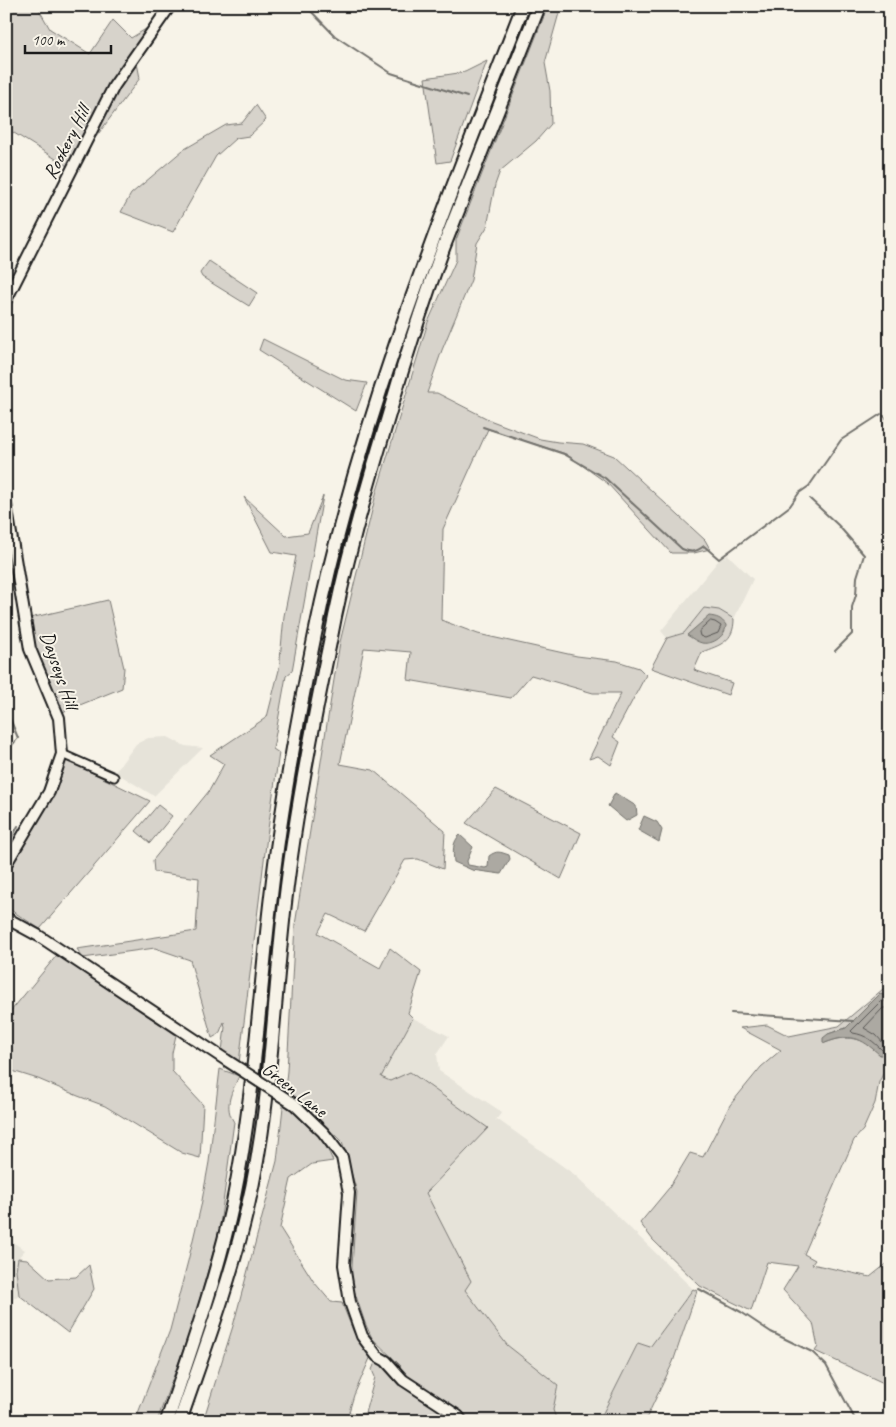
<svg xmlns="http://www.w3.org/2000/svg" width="896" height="1427" font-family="Caveat,sans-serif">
<rect width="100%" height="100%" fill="#f7f3e8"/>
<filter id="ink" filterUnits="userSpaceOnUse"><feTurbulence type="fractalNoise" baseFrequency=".02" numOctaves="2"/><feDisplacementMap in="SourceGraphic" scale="10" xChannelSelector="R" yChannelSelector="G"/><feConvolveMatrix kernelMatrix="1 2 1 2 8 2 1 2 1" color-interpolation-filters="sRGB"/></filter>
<g filter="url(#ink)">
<path fill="#e6e3d9" d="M728 555 753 579 734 619 719 610 704 608 684 633 667 638 661 631 718 561Z
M168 737 185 746 203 748 154 796 115 772 136 744 148 738Z
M413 1018 449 1036 437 1054 439 1071 502 1112 495 1121 497 1119 575 1175 693 1289 650 1347 637 1343 599 1421H557L553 1410 558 1385 507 1345 465 1290 471 1281 426 1193 488 1128 381 1077Z
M6 1238 25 1250 18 1258 16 1270 19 1295 6 1304Z"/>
<path fill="#d7d3cb" stroke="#7a7874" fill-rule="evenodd" d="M6 6H37L50 29 90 54 113 20 131 38 154 24H159L137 63 140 78 72 169 6 128Z
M548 6H561L545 63 550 91 551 124 536 141 500 171 495 185 487 227 477 243 471 280 442 350 427 393H437L492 421 540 439 558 442 583 444 614 456 705 540 710 549 694 553H671L607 483 566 454 488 429 443 529 441 620 478 634 577 656 617 661 639 668 646 675 613 737 620 742 611 765 598 756 589 759 621 693H593L531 675 511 698 408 680 411 652 364 648 340 764 373 770 445 831 443 869 418 859 405 860 364 931 328 914 318 933 380 968 390 948 421 972 408 1013 413 1018 381 1077 390 1081 410 1072 488 1128 426 1193 471 1281 465 1290 507 1345 558 1385 553 1410 557 1421H203L233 1326 277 1161 287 1071 295 925 340 642 376 494 428 322 456 260V240ZM301 1102 342 1142 357 1192 351 1281 365 1323 372 1338 401 1366 394 1373 376 1360 372 1370 375 1377 365 1413 356 1414 349 1412 354 1395 371 1356 354 1333 342 1303 331 1302 314 1282 280 1228 291 1179 312 1164 333 1161C324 1140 315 1130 299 1114Z
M487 61 450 161 437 163 425 78 465 72Z
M256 105 266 120 249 136 236 138 216 156 173 232 121 212 131 194 183 150 226 125 242 123Z
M209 261 257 293 249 306 202 277 200 273Z
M263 339 345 380 367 383 356 411 259 350Z
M323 496 292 671 286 676 273 749 279 753 267 836 239 1063 222 1051 225 1027 224 1022 219 1034 212 1038 190 960 155 948 83 958 77 949 196 931 199 878 154 872 153 860 209 791 224 764 210 755 267 717 279 670 284 616 296 556 272 552 244 497 286 536 308 533Z
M108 600 124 668 122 688 60 713 34 648 30 618Z
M704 608 719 610 734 619C734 642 720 645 702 652L694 670 732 683 728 695 651 668 667 638 684 633Z
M64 759 150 801 40 929 6 907V877L63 771Z
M496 789 581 833 561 879 466 823Z
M158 805 172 816 150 843 136 831Z
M57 955 176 1035 172 1053V1071L203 1105 200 1158 182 1153 105 1106 78 1096 38 1079 6 1069V1017Z
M889 984 890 997 880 995 846 1028 828 1034 825 1043C852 1032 865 1041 888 1055L890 1053V1060L879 1082 875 1103 863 1130 854 1140 804 1254 815 1260 812 1264 870 1277 890 1261V1386L815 1351 818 1347 813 1323 783 1290 798 1266 767 1262 751 1311 700 1286 653 1240 640 1223 669 1188 690 1153 703 1157 730 1105 761 1067 781 1050 740 1028 767 1025 789 1036 839 1026Z
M220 1069 239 1076C232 1092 223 1106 234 1122L219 1232 192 1326 157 1421H135L170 1330 188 1261 201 1206 209 1162Z
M18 1258 27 1259 49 1279 76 1277 89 1265 94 1289 68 1333 19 1295 16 1270Z
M693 1289 697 1291 673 1362 645 1421H599L638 1343 650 1347Z"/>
<path fill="#aca9a2" stroke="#72716c" d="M709 616C717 617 721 618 726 625 726 635 714 645 702 643 697 642 692 638 687 635Z
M615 793 636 806 637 815 626 821 608 806Z
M644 816 657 822 662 830 659 842 638 830Z
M460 835 473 847 467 861 468 865 485 868 488 867 489 856C497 850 500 852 509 855L510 859 501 874 472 870 454 862C453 852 452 842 460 835Z
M880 994 890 997V1053L888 1055H880C860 1037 851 1033 825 1043L823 1042V1038L828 1034 846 1028Z"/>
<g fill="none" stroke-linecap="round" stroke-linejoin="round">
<path stroke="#565452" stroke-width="1" d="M711 621 715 622 721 626 718 633 705 638 700 636 699 632Z
M890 1001H881L851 1031 853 1033C866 1035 873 1041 882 1050L890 1051
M890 1008H883L864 1028 876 1035 884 1044H890"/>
<path stroke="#72716c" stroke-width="2" d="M306 6 335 36 391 73 467 97
M885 417 884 416 890 422
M483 427 564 454 605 478 682 549C691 553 696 552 704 546L719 559 790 506 799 493 809 486 841 440 881 414
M810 499 838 525 864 555 857 577 856 595 852 607V634L835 651
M6 709 18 738 6 752
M6 849 18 826
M731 1013 853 1021
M699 1289 741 1312 771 1332 812 1352 826 1365 856 1421"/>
<defs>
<path id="street" d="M62 754 114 777"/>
<path id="secondary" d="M6 300 114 86 170 6
M6 504 30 649 59 718 62 754 49 792 6 864
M6 918 39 936 226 1060
M294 1104 323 1132 342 1157 349 1193 344 1265 350 1302 362 1336 377 1356 386 1361 403 1380 458 1416 462 1421"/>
<path id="highway" d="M167 1421C191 1349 217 1277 233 1202 254 1101 259 998 271 896 281 808 297 721 315 634 359 417 443 212 523 6
M180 1421C204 1351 230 1282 247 1210 271 1110 273 1005 285 903 295 815 312 728 330 642 344 567 365 494 387 421 404 362 423 303 444 246 475 166 508 86 539 6"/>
</defs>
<use href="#street" stroke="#1c1c1c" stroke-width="11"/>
<use href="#secondary" stroke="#1c1c1c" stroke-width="14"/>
<use href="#highway" stroke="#1c1c1c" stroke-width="16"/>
<use href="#street" stroke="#f7f3e8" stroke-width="7"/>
<use href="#secondary" stroke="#f7f3e8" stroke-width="10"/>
<use href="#highway" stroke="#f7f3e8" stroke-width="12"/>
<defs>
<path id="secondary-bridge" d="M226 1060 294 1104"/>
</defs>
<use href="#secondary-bridge" stroke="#1c1c1c" stroke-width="14" stroke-linecap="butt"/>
<use href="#secondary-bridge" stroke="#f7f3e8" stroke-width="10"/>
</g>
</g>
<g text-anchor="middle" stroke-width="4" stroke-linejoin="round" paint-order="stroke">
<g font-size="20" fill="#1c1c1c" stroke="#f7f3e8">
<text transform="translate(66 142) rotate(-63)" y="7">Rookery Hill</text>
<text transform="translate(60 670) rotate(71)" y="7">Dayseys Hill</text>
<text transform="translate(295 1089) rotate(38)" y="7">Green Lane</text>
</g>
</g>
<rect width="896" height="1427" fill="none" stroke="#f7f3e8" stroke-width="25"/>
<rect x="12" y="12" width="871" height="1402" fill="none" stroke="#1c1c1c" stroke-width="2" filter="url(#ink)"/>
<path d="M25 45v8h86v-8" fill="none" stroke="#1c1c1c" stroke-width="2.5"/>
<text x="32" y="45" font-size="15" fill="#1c1c1c" stroke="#f7f3e8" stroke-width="4" paint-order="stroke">100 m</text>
</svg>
